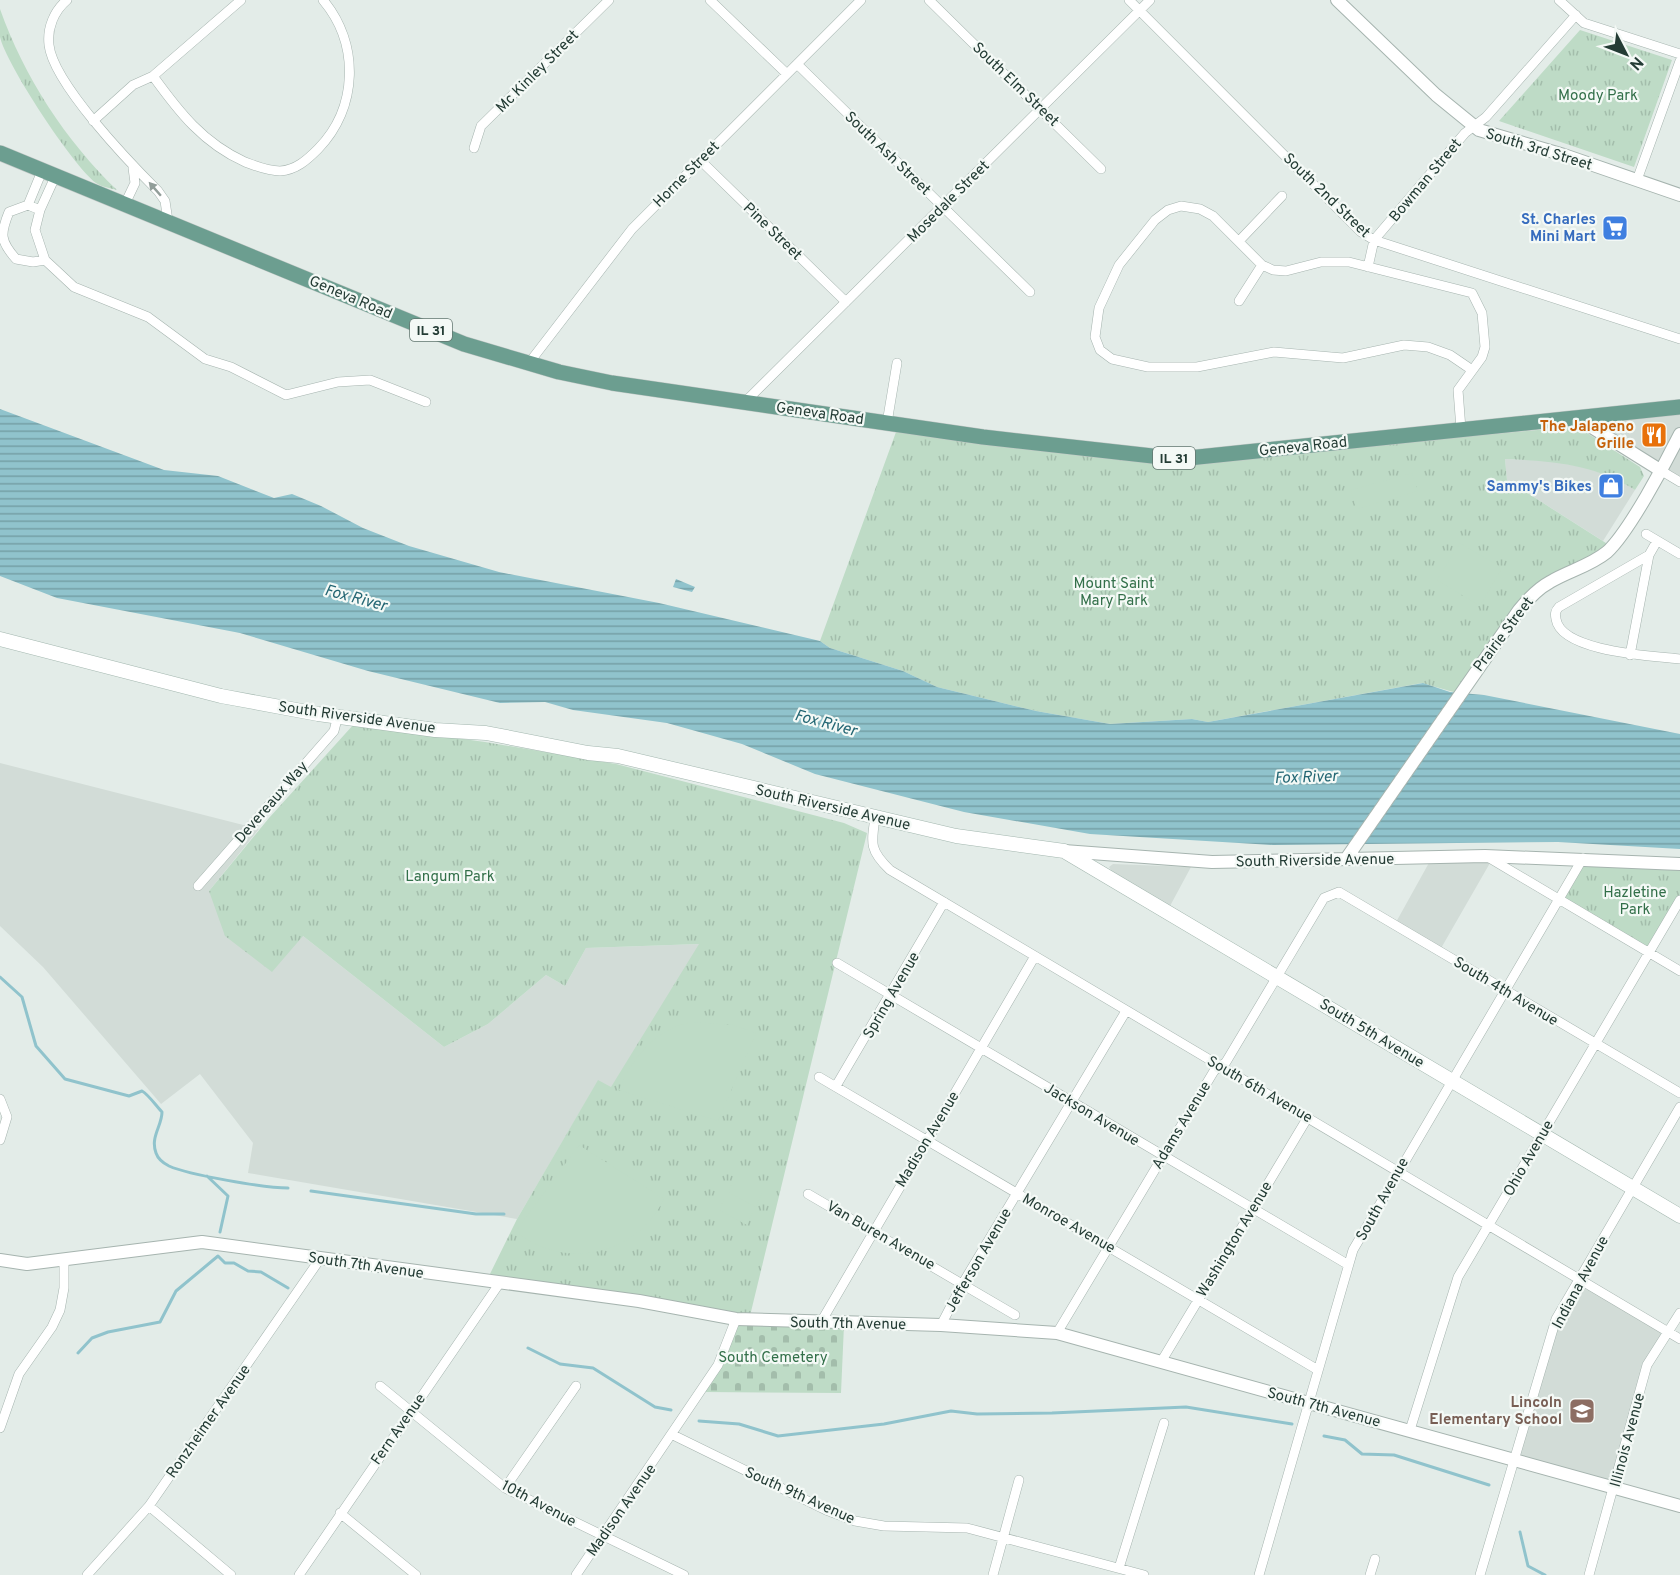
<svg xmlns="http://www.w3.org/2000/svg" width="1680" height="1575" font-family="Overpass,sans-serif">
<defs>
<pattern id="cemetery-stones" width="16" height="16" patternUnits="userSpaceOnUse" patternTransform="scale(1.5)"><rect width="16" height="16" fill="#bedbc6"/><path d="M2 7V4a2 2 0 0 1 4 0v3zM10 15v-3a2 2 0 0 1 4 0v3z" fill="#a3bdab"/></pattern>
<pattern id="park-tufts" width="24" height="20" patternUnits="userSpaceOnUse" patternTransform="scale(1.5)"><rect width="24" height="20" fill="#bedbc6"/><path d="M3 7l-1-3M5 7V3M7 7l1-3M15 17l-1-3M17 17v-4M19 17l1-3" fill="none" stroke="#a3bdab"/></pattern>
<pattern id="water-rules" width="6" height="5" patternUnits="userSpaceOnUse" patternTransform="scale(1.5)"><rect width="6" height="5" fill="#90c3cc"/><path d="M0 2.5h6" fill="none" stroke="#75a0a6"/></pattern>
</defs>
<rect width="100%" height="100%" fill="#e3ece8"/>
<path fill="#d2dcd7" d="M1680 409V429L1660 468 1583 419Z
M1680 437V479L1663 469Z
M1505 459 1552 461 1587 468 1620 480 1635 490 1603 541 1507 480Z
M0 763 259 829 209 891 303 936 444 1047 488 1024 546 975 565 986 586 948 700 944 611 1088 598 1081 517 1219 248 1173 253 1143 200 1074 161 1104 43 967 0 926Z
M1484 859 1490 863 1440 950 1395 924 1430 861Z
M1113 864 1191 867 1170 906 1112 872 1109 867Z
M1580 1283 1664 1334 1644 1366 1613 1482 1518 1456 1560 1319Z"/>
<path fill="url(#cemetery-stones)" d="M738 1321 844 1325 841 1393 703 1392Z"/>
<path fill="url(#park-tufts)" d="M0 9C24 77 66 141 117 190 111 188 101 187 96 183 73 166 6 64 0 37 0 29 0 18 0 9Z
M1580 30 1672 60 1634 167 1499 121Z
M1570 427 1584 431 1640 467 1644 476 1635 490C1595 464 1551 461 1505 459L1507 480 1609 545 1590 560 1549 578 1457 693 1422 683 1208 722 1192 719 1110 724 1036 711 937 687 903 671 830 648 820 641 896 432 1059 453 1167 464Z
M354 724 485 742 616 764 844 823 867 833 749 1320 487 1280 517 1219 598 1080 611 1087 699 944 586 948 565 986 546 975 488 1024 444 1047 303 936 272 972 225 936 209 891 269 818Z
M1585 859 1680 867V895L1648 951 1562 899Z"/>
<path fill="#bedbc6" d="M1412 473 1418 491 1356 509 1351 490Z
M1460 543 1502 568 1480 606 1437 580Z
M692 1022 733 1025 756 1033 718 1121 619 1090C632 1058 656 1028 692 1022Z
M579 1145 664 1199C637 1255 564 1272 516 1231Z
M734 1179 762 1193 756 1207 728 1192Z
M725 1197 753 1211 747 1225 719 1210Z"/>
<path fill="url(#water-rules)" d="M0 409 164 470 218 476 274 498 292 494 321 506 363 528 409 546 499 572 659 603 820 641 830 648 903 671 937 687 1036 711 1110 724 1192 719 1208 722 1423 683 1450 692 1484 695 1680 734V849L1558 842 1273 845 1090 834 964 812 815 774 742 744 667 723 573 710 545 702 500 703 368 671 240 633 57 598 0 576Z
M676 579 695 587 692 592 673 587Z"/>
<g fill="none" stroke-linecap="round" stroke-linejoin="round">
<path stroke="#90c3cc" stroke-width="3" d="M0 977 22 997 36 1046 65 1079 129 1096 142 1091C148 1094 157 1107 162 1112 162 1126 150 1137 156 1153 158 1159 163 1163 169 1166 189 1175 265 1188 288 1188
M207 1176 228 1196 220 1232
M311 1191 476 1214H504
M528 1348 560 1364 593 1368 655 1407 671 1410
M78 1353 92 1338 108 1332 160 1322 176 1291 218 1256 225 1263H234L248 1271 261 1272 288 1288
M699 1421 739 1424 778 1436 884 1424 951 1411 977 1414 1052 1413 1186 1407 1292 1424
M1324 1436 1345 1440 1362 1454 1394 1455 1489 1485
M1520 1532 1528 1566 1545 1575"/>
<defs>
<path id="minor" d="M67 0C54 11 47 28 49 45 53 83 130 163 158 191L165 201 168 221
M241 0 153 76C179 112 203 143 245 162 256 166 267 171 280 171 296 170 307 160 318 149 358 108 360 44 323 0
M710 0 787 74
M929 0 1101 169
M1129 0 1361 232 1374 240 1680 339
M1559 0 1584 23 1680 54
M797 64 1030 292
M93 121 133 85 153 76
M474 148 481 126 609 0
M700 160 846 302
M55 177 40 210 35 230 45 260 59 273 74 287 148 317 205 359 231 367 286 395 338 382 370 380 426 402
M1637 180 1680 61
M125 204 135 183 133 168
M28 205 42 171
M40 210 28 205 9 212C0 234 0 241 16 259L33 262 45 260
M1240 240 1282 196
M1368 267 1374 240 1465 133 1486 117 1576 15
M1239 301 1262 265
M529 363 632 229 861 0
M745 402 1150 0
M887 423 897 363
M1461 429 1458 390 1482 357 1485 347 1482 313 1472 293 1349 262H1321L1286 271 1273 270 1262 265 1213 216 1200 209 1181 206 1168 210 1155 220 1119 265 1099 308 1095 337 1100 350 1112 359 1148 367H1197L1274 352 1343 358 1404 345 1428 347 1450 355 1472 370
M1660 470 1680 482
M1646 534 1680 554
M1649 555 1559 607C1555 611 1555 614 1556 619 1561 652 1654 656 1680 659
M1630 655 1649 555 1657 541
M875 818C871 844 870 851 890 870L1680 1339
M1486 856 1680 971
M198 886 334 731 338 715
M837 963 1347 1264
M819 1077 1318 1370
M836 1086 944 902
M0 1099 7 1117 0 1140
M808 1194 1015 1315
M821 1322 1035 956
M941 1325 963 1283 1126 1011
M1057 1333 1214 1071 1226 1062 1324 898 1339 892 1680 1093
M1161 1362 1308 1117
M380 1386 505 1488 684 1575
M0 1428 19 1374 52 1327 60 1310 64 1288V1260
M1410 1430 1458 1277 1680 900
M673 1435 826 1510 855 1521 884 1526 967 1528 1144 1575
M505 1488 576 1386
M149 1506 231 1575
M340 1513 416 1575
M1119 1568 1164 1423
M87 1575 149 1506 320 1259
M299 1575 499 1284
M576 1575 718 1365 736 1319
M993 1575 1019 1480
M1259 1575 1353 1250 1583 858
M1370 1575 1375 1559
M1480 1575 1556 1319 1680 1107
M1589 1575 1647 1365 1680 1313"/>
<path id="tertiary" d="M1337 0 1436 95 1479 130 1564 155 1680 195
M1577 418 1660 470
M1064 851 1212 862 1485 856 1680 864
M1346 859 1519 610C1528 599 1537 589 1550 582 1568 571 1590 566 1607 552 1629 532 1666 462 1680 434
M0 1260 27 1264 202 1242 639 1301 736 1319 941 1325 1057 1333 1680 1506"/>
<path id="secondary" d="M0 639 221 696 318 714 435 730 486 733 588 753 618 756 956 836 1064 851 1680 1216"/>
<path id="primary" d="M0 153 464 344 559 372 612 383 983 437 1179 459 1680 407"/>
</defs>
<use href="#minor" stroke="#a6b4af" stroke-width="10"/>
<use href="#tertiary" stroke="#a6b4af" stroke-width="14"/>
<use href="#secondary" stroke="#a3b7af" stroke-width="15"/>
<use href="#primary" stroke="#c2c8c6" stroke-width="16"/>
<use href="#minor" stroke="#fff" stroke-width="9"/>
<use href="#tertiary" stroke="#fff" stroke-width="12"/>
<use href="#secondary" stroke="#fff" stroke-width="14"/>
<use href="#primary" stroke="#6c9e90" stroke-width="15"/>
</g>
<defs><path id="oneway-solid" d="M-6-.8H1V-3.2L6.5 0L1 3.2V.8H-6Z" transform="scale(1.5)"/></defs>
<use fill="#929e9a" href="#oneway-solid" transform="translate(155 189) rotate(-131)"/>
<defs>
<symbol id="supermarket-square" viewBox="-11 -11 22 22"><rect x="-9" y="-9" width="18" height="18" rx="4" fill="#3f7fe0" stroke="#f4f9f6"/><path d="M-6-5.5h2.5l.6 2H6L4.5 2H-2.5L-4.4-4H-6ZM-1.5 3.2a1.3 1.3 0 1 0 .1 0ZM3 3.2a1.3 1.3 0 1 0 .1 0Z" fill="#fff"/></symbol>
<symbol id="restaurant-square" viewBox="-11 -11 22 22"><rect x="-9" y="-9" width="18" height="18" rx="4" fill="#e8710a" stroke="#f4f9f6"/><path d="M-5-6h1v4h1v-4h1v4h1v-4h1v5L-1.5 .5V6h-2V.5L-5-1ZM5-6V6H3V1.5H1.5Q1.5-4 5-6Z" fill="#fff"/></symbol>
<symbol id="shop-square" viewBox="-11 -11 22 22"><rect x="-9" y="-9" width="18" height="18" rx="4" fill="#3f7fe0" stroke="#f4f9f6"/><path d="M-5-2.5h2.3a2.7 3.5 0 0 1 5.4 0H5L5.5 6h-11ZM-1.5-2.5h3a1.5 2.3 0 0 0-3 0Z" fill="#fff"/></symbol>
<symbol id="school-square" viewBox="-11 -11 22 22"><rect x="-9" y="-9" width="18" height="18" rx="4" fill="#8d6e63" stroke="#f4f9f6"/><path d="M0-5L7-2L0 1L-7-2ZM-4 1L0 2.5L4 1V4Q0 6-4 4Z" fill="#fff"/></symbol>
</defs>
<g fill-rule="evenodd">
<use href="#supermarket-square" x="1600" y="213" width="30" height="30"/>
<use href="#restaurant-square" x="1639" y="420" width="30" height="30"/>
<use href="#shop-square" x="1596" y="471" width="30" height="30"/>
<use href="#school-square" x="1567" y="1396" width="30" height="30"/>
</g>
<g text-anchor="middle" stroke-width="4.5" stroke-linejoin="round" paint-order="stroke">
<g fill="#f4f9f6" stroke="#62756f" stroke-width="1.5">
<rect x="410" y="319" width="42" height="22" rx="4.5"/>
<rect x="1153" y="447" width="42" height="22" rx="4.5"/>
</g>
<g font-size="14" font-weight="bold" fill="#243c35">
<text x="431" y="335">IL 31</text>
<text x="1174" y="463">IL 31</text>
</g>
<g font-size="15" fill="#243c35" stroke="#f4f9f6">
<text transform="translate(537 71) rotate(-45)" y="5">Mc Kinley Street</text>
<text transform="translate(1016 84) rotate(44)" y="5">South Elm Street</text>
<text transform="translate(1539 149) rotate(17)" y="5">South 3rd Street</text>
<text transform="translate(888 153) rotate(44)" y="5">South Ash Street</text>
<text transform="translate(686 174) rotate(-45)" y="5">Horne Street</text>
<text transform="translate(1425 180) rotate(-50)" y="5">Bowman Street</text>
<text transform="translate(1327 195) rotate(44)" y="5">South 2nd Street</text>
<text transform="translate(948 201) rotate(-45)" y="5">Mosedale Street</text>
<text transform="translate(773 231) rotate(44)" y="5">Pine Street</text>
<text transform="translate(351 297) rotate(23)" y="5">Geneva Road</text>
<text transform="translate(820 413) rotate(8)" y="5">Geneva Road</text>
<text transform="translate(1303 446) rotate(-6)" y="5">Geneva Road</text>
<text transform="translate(1503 634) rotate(-53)" y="5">Prairie Street</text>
<text transform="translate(357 717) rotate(8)" y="5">South Riverside Avenue</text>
<text transform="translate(271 802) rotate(-49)" y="5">Devereaux Way</text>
<text transform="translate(833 807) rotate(13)" y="5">South Riverside Avenue</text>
<text transform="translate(1315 860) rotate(-1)" y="5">South Riverside Avenue</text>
<text transform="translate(1506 991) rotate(31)" y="5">South 4th Avenue</text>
<text transform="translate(891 995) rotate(-60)" y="5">Spring Avenue</text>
<text transform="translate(1372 1033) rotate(31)" y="5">South 5th Avenue</text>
<text transform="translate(1260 1089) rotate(30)" y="5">South 6th Avenue</text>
<text transform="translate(1092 1114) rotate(31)" y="5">Jackson Avenue</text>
<text transform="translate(1181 1125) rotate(-59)" y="5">Adams Avenue</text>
<text transform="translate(927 1139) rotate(-59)" y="5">Madison Avenue</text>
<text transform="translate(1528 1158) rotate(-60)" y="5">Ohio Avenue</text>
<text transform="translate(1382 1199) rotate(-61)" y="5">South Avenue</text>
<text transform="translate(1069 1223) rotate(30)" y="5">Monroe Avenue</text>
<text transform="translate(881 1235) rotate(30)" y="5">Van Buren Avenue</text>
<text transform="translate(1234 1239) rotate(-59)" y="5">Washington Avenue</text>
<text transform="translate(978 1260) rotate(-60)" y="5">Jefferson Avenue</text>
<text transform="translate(366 1265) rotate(8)" y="5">South 7th Avenue</text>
<text transform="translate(1580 1282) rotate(-62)" y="5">Indiana Avenue</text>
<text transform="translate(848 1323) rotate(1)" y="5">South 7th Avenue</text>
<text transform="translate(1324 1407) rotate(15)" y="5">South 7th Avenue</text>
<text transform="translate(208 1421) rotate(-55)" y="5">Ronzheimer Avenue</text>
<text transform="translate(398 1429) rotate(-55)" y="5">Fern Avenue</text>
<text transform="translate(1627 1440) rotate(-75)" y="5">Illinois Avenue</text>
<text transform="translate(800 1495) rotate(24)" y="5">South 9th Avenue</text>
<text transform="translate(539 1503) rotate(28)" y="5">10th Avenue</text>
<text transform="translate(621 1510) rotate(-55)" y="5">Madison Avenue</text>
</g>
<g font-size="15" fill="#326f49" stroke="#f4f9f6">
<text x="1598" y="100">Moody Park</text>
<text x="1114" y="588">Mount Saint<tspan x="1114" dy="17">Mary Park</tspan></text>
<text x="450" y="881">Langum Park</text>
<text x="1635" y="897">Hazletine<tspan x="1635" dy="17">Park</tspan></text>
<text x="773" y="1362">South Cemetery</text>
</g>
<g font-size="15" font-weight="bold" fill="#366cbe" stroke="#f4f9f6" text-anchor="end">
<text x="1596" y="224">St. Charles<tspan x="1596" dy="17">Mini Mart</tspan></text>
<text x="1592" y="491">Sammy's Bikes</text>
</g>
<g font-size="15" font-weight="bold" fill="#c56008" stroke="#f4f9f6" text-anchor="end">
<text x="1634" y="431">The Jalapeno<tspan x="1634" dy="17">Grille</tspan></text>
</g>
<g font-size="15" font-weight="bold" fill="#785e54" stroke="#f4f9f6" text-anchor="end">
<text x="1562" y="1407">Lincoln<tspan x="1562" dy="17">Elementary School</tspan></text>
</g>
<g font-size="16" font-style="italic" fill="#236673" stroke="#f4f9f6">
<text transform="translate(356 597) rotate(15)" y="6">Fox River</text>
<text transform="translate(826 722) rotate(15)" y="6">Fox River</text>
<text transform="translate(1306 776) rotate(-2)" y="6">Fox River</text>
</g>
</g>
<g transform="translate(1626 54) rotate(132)" stroke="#f4f9f6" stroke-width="4.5" paint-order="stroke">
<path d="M0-4.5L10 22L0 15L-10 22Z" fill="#243c35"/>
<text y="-9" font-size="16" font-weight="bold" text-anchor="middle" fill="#243c35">N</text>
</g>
</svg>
